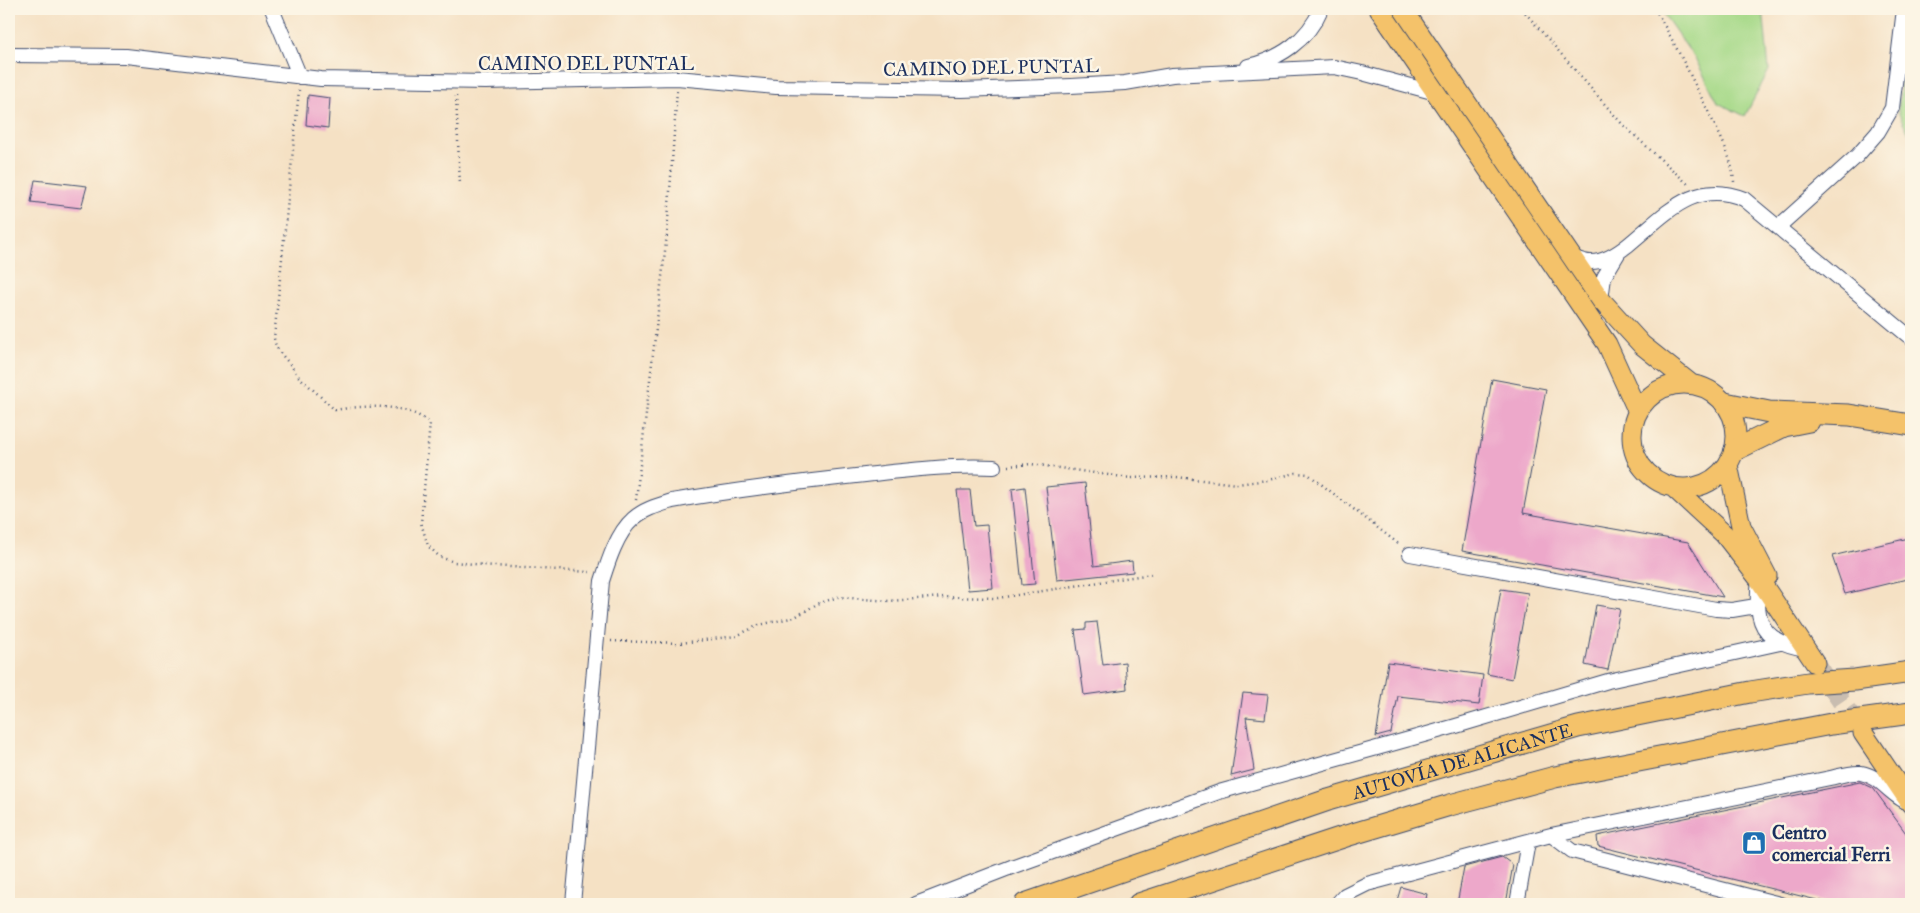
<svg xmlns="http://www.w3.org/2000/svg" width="1920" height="913" font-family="'IM FELL Great Primer',serif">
<rect width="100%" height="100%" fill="#fcf5e5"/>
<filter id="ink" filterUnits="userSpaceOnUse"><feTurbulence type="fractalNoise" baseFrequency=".02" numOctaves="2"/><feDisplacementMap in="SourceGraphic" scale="10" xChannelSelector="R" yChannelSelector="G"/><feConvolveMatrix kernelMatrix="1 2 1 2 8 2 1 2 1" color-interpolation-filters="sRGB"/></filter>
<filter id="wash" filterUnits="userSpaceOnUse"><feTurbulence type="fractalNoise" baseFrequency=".0096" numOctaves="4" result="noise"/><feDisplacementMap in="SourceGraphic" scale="20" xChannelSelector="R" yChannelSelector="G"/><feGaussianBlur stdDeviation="1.12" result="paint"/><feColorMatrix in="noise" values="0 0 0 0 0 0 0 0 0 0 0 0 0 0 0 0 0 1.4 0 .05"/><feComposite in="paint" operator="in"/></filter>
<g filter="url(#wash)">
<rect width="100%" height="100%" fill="#f5e1c4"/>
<path fill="#a6d988" stroke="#608473" d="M1660 9H1763L1769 70 1745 116 1718 103 1696 60Z
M1909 9H1911V138L1898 112Z"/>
<g id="blocks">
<path fill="#eda8ca" d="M308 95 330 98 328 128 306 125Z
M35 180 87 186 81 208 31 202Z
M1492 379 1546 389 1523 513 1688 542 1723 597 1462 551Z
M1085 483 1094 566 1132 561 1133 572 1057 580 1046 487Z
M1025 487 1035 584 1022 585 1012 489Z
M957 490H970L974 526 987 525 993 588 968 590Z
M1909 538 1911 548V578L1845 594 1832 556Z
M1501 589 1528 593 1512 679 1487 674Z
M1596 605 1620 609 1608 670 1585 665Z
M1097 622 1103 665 1125 662 1127 689 1084 695 1075 630 1086 629V623Z
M1388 662 1483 675 1479 705 1398 696 1391 733 1376 737Z
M1243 693 1268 695 1265 719 1246 717 1254 770 1231 776Z
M1860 782 1873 788 1911 840V904H1833L1598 846 1597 836Z
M1502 857 1513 865 1506 904H1457L1464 867Z
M1401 887 1427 894 1425 904H1396Z"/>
</g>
</g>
<g filter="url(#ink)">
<use href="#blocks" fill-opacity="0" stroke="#3c4a6d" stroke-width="1"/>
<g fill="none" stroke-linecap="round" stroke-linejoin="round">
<path stroke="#c9bdb0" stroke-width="19" stroke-dasharray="19 9" stroke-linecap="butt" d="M1815 663 1862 732"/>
<defs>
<path id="minor" d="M272 9 300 77
M9 55 126 56 321 79 485 82 677 78 776 87 962 90 1071 86 1125 83 1172 75 1334 67 1362 73 1436 93
M1248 66C1280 59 1308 40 1321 9
M1778 227 1857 156 1878 132 1892 108 1904 9
M1572 257C1578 259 1584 262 1591 262 1604 262 1618 253 1628 245 1665 215 1694 178 1744 199L1911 338
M1601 300 1604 277 1619 252
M1410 554 1716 609 1732 610 1756 606
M1759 579C1754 621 1761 642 1806 649
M1551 835 1572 851 1780 904
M573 904 602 581C608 562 617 533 633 519 644 509 659 505 672 501 736 490 800 482 865 475 908 470 951 465 994 467
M916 904 1014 866 1219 792 1456 726 1608 681 1780 643
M1337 904 1345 895 1367 884 1551 835 1830 778C1839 776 1851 772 1861 773 1881 776 1892 798 1911 804
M1517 904 1528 842"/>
<path id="major" d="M1379 9 1607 344 1638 412
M1403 9 1601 300 1642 345 1691 384
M1632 436a52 52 0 1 1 104 0a52 52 0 1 1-104 0Z
M1728 465 1741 526 1767 576
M1674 488 1724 534 1759 579 1815 663
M1863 733 1911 804"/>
<g id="highway">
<path d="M1725 403 1769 412 1849 415 1911 425"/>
<path d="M1735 450 1784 426 1809 421"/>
<path id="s1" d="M1025 904 1328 800 1578 727 1750 692 1808 683 1855 680 1911 672"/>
<path d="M1139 904 1346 836 1450 805 1555 777 1831 724 1911 713"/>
</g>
</defs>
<use href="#minor" stroke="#3c4a6d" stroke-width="16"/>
<use href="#major" stroke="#3c4a6d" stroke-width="21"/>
<use href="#highway" stroke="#3c4a6d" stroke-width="23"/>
<path stroke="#3c4a6d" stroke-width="2.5" stroke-dasharray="1 4" stroke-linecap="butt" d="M1522 9 1622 124 1689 185
M1655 9C1674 42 1691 76 1708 111 1719 134 1732 156 1734 182
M299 90 274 338C276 354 290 360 296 374L335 410C365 405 406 403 430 423L421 523 428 546 440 557 454 562 494 566 590 572
M456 96 460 185
M1008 466 1031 464 1130 478 1176 477 1237 484 1268 480 1296 473 1308 474 1400 545
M636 500 667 234 677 90
M611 641 680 643 736 636 759 625 795 617 817 604 838 597 889 601 944 597 998 598 1151 574"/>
<use href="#minor" stroke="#fff" stroke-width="14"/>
<use href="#major" stroke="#f4c26a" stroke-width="19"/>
<use href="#highway" stroke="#f4c26a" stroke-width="21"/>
</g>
</g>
<defs>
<symbol id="shop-square" viewBox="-11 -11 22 22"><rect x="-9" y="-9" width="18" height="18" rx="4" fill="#1f6fb2" stroke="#fcf5e5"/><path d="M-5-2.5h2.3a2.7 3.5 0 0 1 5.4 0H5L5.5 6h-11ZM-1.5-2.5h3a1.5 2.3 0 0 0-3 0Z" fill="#fff"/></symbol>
</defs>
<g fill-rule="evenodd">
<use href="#shop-square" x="1740" y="829" width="28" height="28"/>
</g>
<g text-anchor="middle" stroke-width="5" stroke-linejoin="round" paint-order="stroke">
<g font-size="19" fill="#1b2f5e" stroke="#fcf5e5">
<text x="586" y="70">CAMINO DEL PUNTAL</text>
<text transform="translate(991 67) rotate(-1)" y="7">CAMINO DEL PUNTAL</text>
<text dy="7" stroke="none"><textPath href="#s1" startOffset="460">AUTOVÍA DE ALICANTE</textPath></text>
</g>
<g font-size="19" font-weight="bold" fill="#1b2f5e" stroke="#fcf5e5" text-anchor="start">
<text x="1772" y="839">Centro<tspan x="1772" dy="22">comercial Ferri</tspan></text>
</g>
</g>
<rect width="1920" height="913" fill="none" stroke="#fcf5e5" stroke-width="30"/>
</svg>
